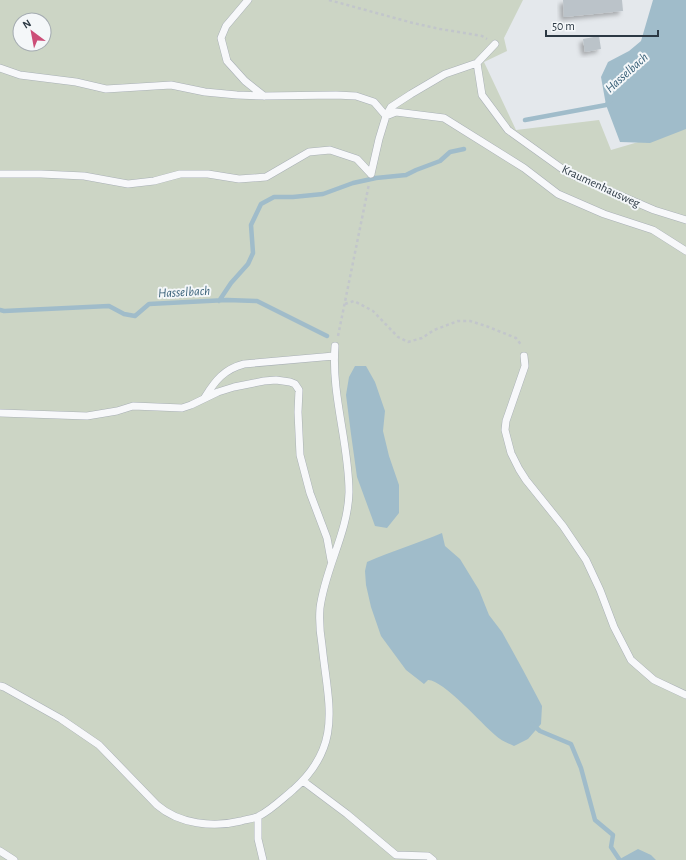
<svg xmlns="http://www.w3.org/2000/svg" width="686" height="860" font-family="'Alegreya Sans',sans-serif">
<defs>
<filter id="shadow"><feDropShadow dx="-3.5" dy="3.5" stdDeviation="2" flood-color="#0004"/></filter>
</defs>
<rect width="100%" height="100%" fill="#e4e8ec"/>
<path fill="#ccd5c5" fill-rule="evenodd" d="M0 0H523L504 38 507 51 484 62 516 130 599 120 611 150 686 128V860H0ZM20 20H44V44H20Z"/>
<path fill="#a0bcca" d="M653 0H686V129L650 143 620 142 606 105 601 77 608 62 629 51 641 41Z
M355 366H366L375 382 385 411 383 431 389 456 399 485V513L387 528 375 526 357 477 351 434 346 395 349 377Z
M442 533 445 546 460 559 479 590 489 615 502 632 523 670 542 706 541 724 528 739 514 746C507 743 500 740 495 735 482 724 442 679 428 680L424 684 406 670 381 636 371 607 366 585 365 571 367 562C392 551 418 543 442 533Z
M638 849 651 855 656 860H618Z"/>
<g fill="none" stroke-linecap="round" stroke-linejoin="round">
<path stroke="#a0bcca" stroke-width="4.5" d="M525 120 606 105 610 101
M219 301 231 283 248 264 253 253 251 225 261 204 274 197H293L323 194 353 183 376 178 406 175 416 170 440 161 450 152 464 149
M0 310 4 311 109 306 124 314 135 316 149 304 227 300 257 301 327 336
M532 724 540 731 571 744 581 768 595 820 613 835 611 847 619 859"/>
</g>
<path fill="#bbc3c9" filter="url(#shadow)" d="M563 0H622L623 11 564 17Z
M599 36 601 49 585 52 583 39Z"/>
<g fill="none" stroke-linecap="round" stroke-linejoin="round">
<defs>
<path id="lane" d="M248 0 226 26 221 38 227 61 245 81 264 96
M495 44 477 63 482 95 508 130 568 173 654 210 686 220
M0 68 20 75 76 82 106 89 171 85 205 92 237 95 264 96 336 95 356 96 374 102 386 116 379 139 371 174
M386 116 396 112 444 118 524 168 558 194 604 214 653 230 686 251
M386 116 391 107 411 94 445 74 477 63
M0 174H41L84 176 128 184 154 181 180 174H208L239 179 266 177 309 152 330 150 357 159 371 174
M524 356 525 366 506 421 505 430 511 453 519 469 526 480 563 526 586 560 600 590 614 627 631 660 654 680 686 695
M205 397C215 381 224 369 244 364L334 356
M0 413 87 416 117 411 133 406 182 408 191 405 218 392 234 387 264 381 276 380 290 382 295 384 299 390 298 412 300 455 310 493 327 538 331 560
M0 686 4 687 61 719 99 745 157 805C179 824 213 828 241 821 247 819 254 819 259 816 271 810 282 799 293 790 344 745 328 704 322 645 320 633 319 621 320 608 325 568 348 533 349 492 349 443 331 395 335 346
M303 781 347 814 396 855 428 856 433 860
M258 817V839L263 860
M0 851 14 860"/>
</defs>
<use href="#lane" stroke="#a9b0b6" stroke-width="8"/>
<path stroke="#c2c6cb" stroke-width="2.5" stroke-dasharray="3 3" stroke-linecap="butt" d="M329 0 413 23 440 29 482 36 487 39
M345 304 354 301 373 311 398 337 408 342 422 338 434 330 458 321H470L486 326 516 338 522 346
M338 336 369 184"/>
<use href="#lane" stroke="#f7f8fa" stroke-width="7"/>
</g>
<g text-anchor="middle" stroke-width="4" stroke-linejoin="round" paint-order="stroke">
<g font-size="12" fill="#2c3944" stroke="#f4f7f9">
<text transform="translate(601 186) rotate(25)" y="4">Kraumenhausweg</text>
</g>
<g font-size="13" font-style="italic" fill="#375f77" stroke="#f4f7f9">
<text transform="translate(626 72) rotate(-42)" y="5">Hasselbach</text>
<text transform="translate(184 291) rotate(-3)" y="5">Hasselbach</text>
</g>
</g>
<g transform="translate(32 32) rotate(328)"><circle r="19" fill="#f4f7f9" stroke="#a4abb1"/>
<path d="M0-3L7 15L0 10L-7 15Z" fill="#cc4e78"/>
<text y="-6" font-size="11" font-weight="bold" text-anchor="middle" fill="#2c3944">N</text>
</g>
<path d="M546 30v6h112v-6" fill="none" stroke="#2c3944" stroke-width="2"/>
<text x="552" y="30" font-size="12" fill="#2c3944" stroke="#f4f7f9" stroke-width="3" paint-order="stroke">50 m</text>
</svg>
